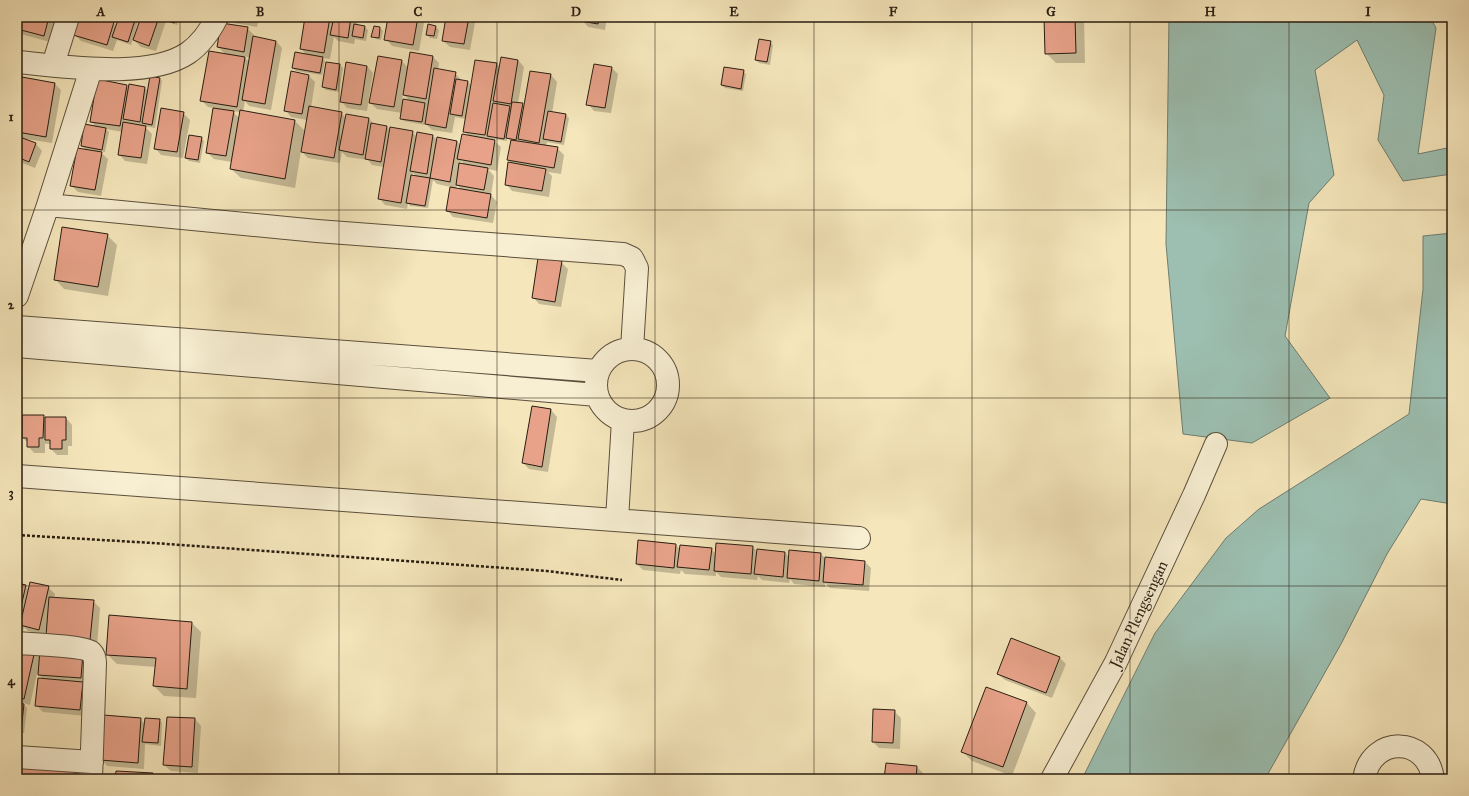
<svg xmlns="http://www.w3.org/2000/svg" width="1469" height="796" font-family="'IM FELL Great Primer',serif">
<rect width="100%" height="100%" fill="#f5e6bb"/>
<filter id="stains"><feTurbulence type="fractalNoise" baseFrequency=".005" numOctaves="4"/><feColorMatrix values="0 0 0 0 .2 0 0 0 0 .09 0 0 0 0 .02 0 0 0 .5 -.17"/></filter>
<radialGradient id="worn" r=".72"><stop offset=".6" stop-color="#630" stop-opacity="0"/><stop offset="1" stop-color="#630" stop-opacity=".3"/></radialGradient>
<path fill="#9cbfb1" stroke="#6e7e71" d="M1169 17H1430L1436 28 1418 154 1452 147V174L1403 181 1378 140 1384 95 1357 40 1315 70 1334 175 1309 203 1285 336 1330 398 1252 443 1183 434 1166 244Z
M1452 233V504L1421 499 1387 554 1341 644 1265 779H1082L1155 633 1226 538 1259 509 1409 414 1423 289V236Z"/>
<path fill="#0003" fill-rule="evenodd" d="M17 17H56L50 42 17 33Z
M80 17H95L114 23 117 26 120 17 139 18 131 45 117 40 113 51 81 41 74 34Z
M142 17H180L177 25 166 21 156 51 141 47 134 40Z
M228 17H259L257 27 234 23Z
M306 17H358L357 25 365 27 368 30 366 41 355 39 354 44 338 41 334 37 330 59 322 58 325 61 322 75 296 71 293 68 307 55 301 49Z
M389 17H425L419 51 392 46 386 39Z
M447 17H476L470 50 450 47 443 41Z
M582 17H607L605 30 588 27 582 20Z
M1045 17H1084L1085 63H1056L1046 53Z
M428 25 436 27 439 30 437 39 430 38 427 35Z
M374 27 380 28 383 31 381 40 376 39 373 36Z
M247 28 254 35 253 37 276 41 282 48 271 110 249 106 245 101 243 112 295 121 305 131 307 120 291 117 285 110 309 76 315 82 311 108 341 113 346 118 347 115 369 119 374 124 387 127 390 130 412 132 417 137 418 134 433 136 437 140 457 141 461 146 470 137 464 131 466 119 455 117 452 133 432 130 425 123V125L404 121 401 118 402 113 377 109 370 103 402 61 408 68 433 57 439 63 438 70 455 73 462 81 468 82 472 86 476 61 497 64 500 67 518 60 524 67 518 104H522L525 107 551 75 557 82 552 113 566 115 569 118 564 145 547 142 546 146 557 148 564 155 561 174 548 172 552 176 549 197 512 191 506 184 513 164 508 160 512 141 507 138V141L492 139 501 147 497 171 488 169 494 176 491 195 497 202 493 223 453 217 447 210 451 187 437 184 433 180 428 208 410 206 408 203 407 209 385 205 379 198 384 167 372 165 368 160 347 157 342 152 340 163 308 158 301 151 295 188 241 178 231 169 232 162 214 159 207 152 214 108 208 107 201 100 226 55 218 47ZM244 56 250 58 249 62ZM403 94 410 101 402 100ZM232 111 240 112 239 118ZM461 161 465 165H460ZM413 173 417 177 412 176ZM457 185 462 190 456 189Z
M770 42 773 45 770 65 759 63 756 60Z
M340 65 343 68 339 92 326 90 323 87Z
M367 66 373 73 367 111 347 108 341 101Z
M612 68 618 74 611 113 594 111 588 104Z
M743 71 746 74 743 91 725 88 722 85Z
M159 78 162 81 155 128 144 126 152 134 147 164 125 161 119 154 123 132 106 129 109 132 105 152 99 151 108 159 101 196 78 192 72 186 87 151 82 146 96 127 91 121 127 86 129 88 130 86 145 88 148 92Z
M55 84 61 90 52 143 20 138 17 134V112Z
M183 113 190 120 183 158 161 155 155 148Z
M17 137 36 144 42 151 35 168 17 161Z
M201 138 204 141 200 163 189 161 186 158Z
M107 235 117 245 108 296 64 289 55 279Z
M561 262 568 269 561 307 539 304 533 297Z
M532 407 551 410 557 417 548 472 529 469 523 463Z
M43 416 46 418H66L72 425V446H68V455H57L51 449 50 444H45V453H34L28 446V443L23 438Z
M639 542 676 545 680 549H711L716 554 717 544 753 547 757 552 785 553 790 558 821 554 826 559 865 562 871 568 869 591 830 588 825 583V587L794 584 790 579 789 583 762 580 758 576 757 580 721 577 716 572V576L685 574 681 570 680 574 643 570 637 564Z
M17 584 25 586 29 590 48 587 55 594 54 598 93 601 100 608 97 646 47 631H46L45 635 28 631 24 627 23 631 17 630Z
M192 623 201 632 196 698 164 696 154 686 156 667 117 664 107 654Z
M17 647 35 651 40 656 83 654 87 684H83L89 689 86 716 43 712 36 705 44 680 37 673 30 705 17 701Z
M1059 657 1066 664 1052 698 1005 680 998 674Z
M986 688 1027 703 1036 713 1012 776 972 761 962 751Z
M17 704 24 705 27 708 24 733 17 732Z
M894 711 901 718 900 749 879 748 873 742Z
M168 718 195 719 201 726 198 773 171 771 164 765Z
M140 719 145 724 159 720 162 723 161 746 145 744 144 769 107 766 101 759Z
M17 760 82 772V779H17Z
M917 767 923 773V779H885Z
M152 774 157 779H116Z"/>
<path fill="#e7a289" stroke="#281d11" d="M17 17H49L44 36 17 29Z
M79 17H99L114 22 107 45 73 35Z
M119 17H136L128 42 112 37Z
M141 17H159L149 46 133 40Z
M161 17H176L174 23 160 18Z
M226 17H252L251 21Z
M305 17H330L324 53 300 49Z
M334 17H351L348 38 330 35Z
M388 17H418L413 45 384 40Z
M446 17H469L464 44 442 41Z
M581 17H600L598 24 581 21Z
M1044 17H1075L1076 53 1045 54Z
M221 23 248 27 244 52 217 47Z
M354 24 365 26 363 38 352 36Z
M428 24 436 26 434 36 426 35Z
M374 26 380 27 379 38 371 37Z
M253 36 276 41 265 104 242 100Z
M759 39 771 41 767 62 755 60Z
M209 51 245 57 237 107 200 101Z
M295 52 323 57 320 73 292 68Z
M410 52 433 56 426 99 403 95Z
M378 56 402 60 394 107 369 103Z
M501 57 518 60 511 104 493 101Z
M475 60 497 63 485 135 463 132Z
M326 62 340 64 336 90 322 87Z
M346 62 367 66 361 105 340 102Z
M594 64 612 67 605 108 586 105Z
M724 67 744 70 741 89 721 85Z
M434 68 456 72 446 128 425 124Z
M291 71 309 75 302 114 284 111Z
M530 71 551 74 539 143 518 139Z
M150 76 160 78 152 125 142 123Z
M22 77 55 83 46 137 17 132V107Z
M97 79 127 85 120 126 90 122Z
M456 79 468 81 462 116 450 114Z
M129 84 145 87 140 122 123 119Z
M403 99 425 103 422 122 400 119Z
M512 102 523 103 516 140 506 138Z
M493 103 510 106 504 139 487 136Z
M309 106 342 112 334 158 301 152Z
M161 108 184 112 177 152 154 149Z
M213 108 234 111 226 156 206 153Z
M240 110 295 120 285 179 230 169Z
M548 111 566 114 561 142 543 139Z
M346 114 369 118 363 155 339 150Z
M123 122 146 126 141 158 118 155Z
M371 123 387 126 381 162 365 159Z
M84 124 106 128 102 150 81 146Z
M390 127 413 131 401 203 378 199Z
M417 132 433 135 427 174 410 171Z
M462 134 495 140 491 165 457 159Z
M189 135 202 137 198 160 185 158Z
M17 136 36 143 29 162 17 157Z
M437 137 457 141 450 182 430 178Z
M511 140 558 147 554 168 507 160Z
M77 148 102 152 95 190 70 186Z
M508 162 546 169 542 191 505 185Z
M459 163 488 168 484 190 456 185Z
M411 175 430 178 425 206 406 203Z
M450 187 491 194 487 218 446 211Z
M62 227 108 234 98 287 54 280Z
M538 258 562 261 555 302 532 298Z
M532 406 551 409 542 467 522 463Z
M22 415H44L43 438H39V447H27V438H22Z
M45 417H66V440H62V449H50V440H45Z
M638 540 676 544 674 568 636 564Z
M716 543 753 546 751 574 714 571Z
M680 545 712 548 709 570 677 567Z
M757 549 785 552 783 577 754 574Z
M789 550 821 553 819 581 787 578Z
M825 557 865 561 863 585 823 582Z
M30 582 49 586 39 630 20 625Z
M17 583 26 585 17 624Z
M49 597 94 600 90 640 46 636Z
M109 615 192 622 187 689 153 686 156 658 106 655Z
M1011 638 1060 657 1046 693 997 674Z
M17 645 35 650 24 699 17 697Z
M40 649 83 653 81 678 38 675Z
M38 678 83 682 80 710 35 706Z
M986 687 1027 702 1003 767 961 752Z
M17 703 24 704 21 731 17 730Z
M873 709 895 710 893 743 872 742Z
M103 715 141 718 138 763 100 760Z
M167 717 195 718 192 767 163 765Z
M145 718 160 719 158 743 142 742Z
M17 759 76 764 75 779H17Z
M886 763 917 766 916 779H884Z
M116 771 153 773 152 779H115Z"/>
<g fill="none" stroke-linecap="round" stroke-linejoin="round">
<defs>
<path id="minor" d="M17 62C64 66 148 80 188 53 201 44 210 31 217 17
M53 65 68 17
M48 205 317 231 623 254 632 258 637 268 632 349
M17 296 48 205 91 69
M17 327 598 371
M17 346 597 395
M596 385a36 36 0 1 1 72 0a36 36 0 1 1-72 0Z
M17 476 859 538
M617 520 623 420
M17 643C30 644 84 646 91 652 94 655 95 659 95 663L91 779
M17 757 92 762
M1052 779 1116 662 1194 495 1216 444
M1364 779C1371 735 1428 736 1433 779"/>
</defs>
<use href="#minor" stroke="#5b4f3c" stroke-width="24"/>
<path stroke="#281d11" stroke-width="2.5" stroke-dasharray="3 2" stroke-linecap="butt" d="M17 535 153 543 547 571 622 580"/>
<use href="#minor" stroke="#f8efd3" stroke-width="22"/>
</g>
<path fill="none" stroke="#281d11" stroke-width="1" stroke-opacity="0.55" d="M180 17V779M339 17V779M497 17V779M655 17V779M814 17V779M972 17V779M1130 17V779M1289 17V779M17 210H1452M17 398H1452M17 586H1452"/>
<g text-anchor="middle" stroke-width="3" stroke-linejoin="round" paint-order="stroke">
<g font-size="16" fill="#281d11" stroke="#f8efd3">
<text transform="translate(1138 614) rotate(-65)" y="6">Jalan Plengsengan</text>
</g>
</g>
<rect width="1469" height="796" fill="none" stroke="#f5e6bb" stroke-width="44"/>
<rect x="22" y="22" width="1425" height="752" fill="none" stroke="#281d11" stroke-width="1.5"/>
<g font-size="13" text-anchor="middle" font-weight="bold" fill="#281d11">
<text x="101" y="16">A</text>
<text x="260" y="16">B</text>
<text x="418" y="16">C</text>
<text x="576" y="16">D</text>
<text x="734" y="16">E</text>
<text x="893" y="16">F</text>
<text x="1051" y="16">G</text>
<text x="1210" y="16">H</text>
<text x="1368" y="16">I</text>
<text x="11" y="121">1</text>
<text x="11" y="309">2</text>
<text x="11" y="497">3</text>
<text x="11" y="685">4</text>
</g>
<rect width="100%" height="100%" filter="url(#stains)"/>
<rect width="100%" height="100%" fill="url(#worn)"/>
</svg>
